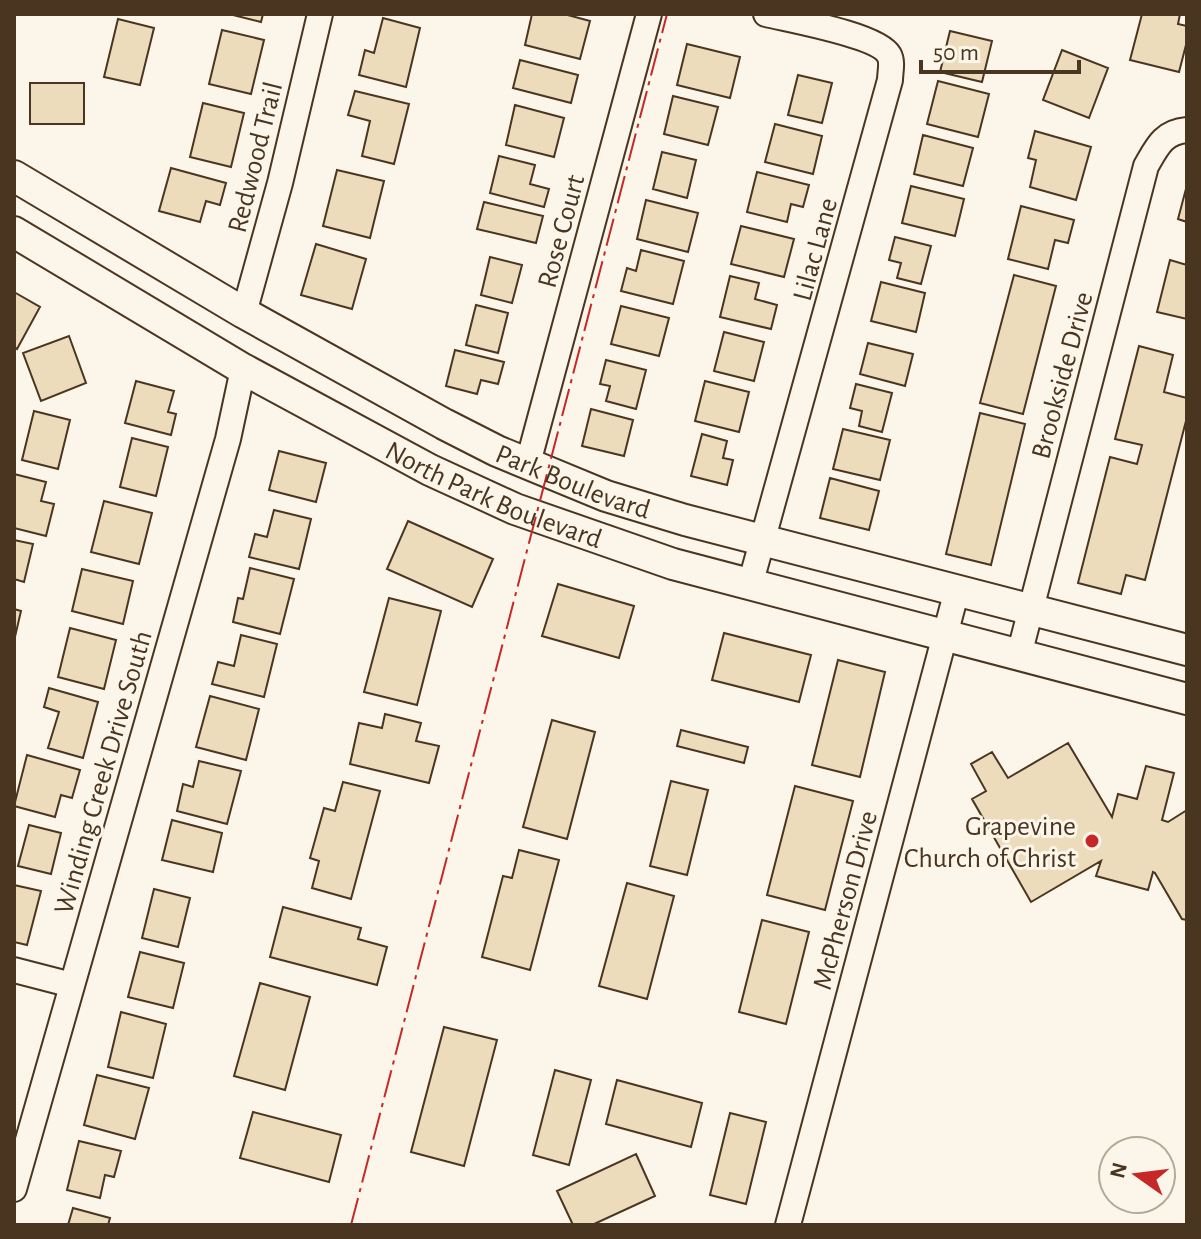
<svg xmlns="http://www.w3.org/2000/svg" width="1201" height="1239" font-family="'Alegreya Sans',sans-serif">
<rect width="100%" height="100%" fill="#fbf6e9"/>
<path fill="#ecdcbc" stroke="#4a3520" stroke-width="2" d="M229 14H263L261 22Z
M532 14H564L590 21 580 59 525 45Z
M1142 14H1180L1178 24 1187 26V41L1179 72 1130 60Z
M383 18 420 28 406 87 359 75 365 50 374 53Z
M118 19 154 28 140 85 104 77Z
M222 30 264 40 251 94 209 84Z
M950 31 992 41 982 82 940 72Z
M687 44 740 57 730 98 677 85Z
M1062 50 1108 68 1089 118 1043 100Z
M520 60 578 75 571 103 513 88Z
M798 75 832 83 822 123 788 115Z
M938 81 989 94 978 137 927 124Z
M30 83H84V124H30Z
M355 91 409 104 394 164 362 156 370 121 348 115Z
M673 96 718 107 708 145 664 134Z
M203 103 244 113 231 167 190 157Z
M515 105 564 118 554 157 506 145Z
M775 124 822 136 813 174 765 162Z
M1035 131 1091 147 1076 200 1030 187 1036 160 1028 158Z
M923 135 973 148 963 186 914 174Z
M662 152 696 160 687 198 653 189Z
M499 156 535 165 530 184 549 189 544 207 490 193Z
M171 168 226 183 220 205 206 201 200 222 159 211Z
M337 170 384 181 370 238 323 226Z
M757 172 809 185 803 207 791 204 787 222 747 212Z
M1187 185V222L1178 219Z
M911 186 964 199 955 236 902 223Z
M646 200 698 213 688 252 637 239Z
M484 202 543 216 536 243 477 229Z
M1021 206 1074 220 1068 243 1055 240 1048 269 1008 259Z
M741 226 794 239 784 277 731 264Z
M895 237 931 246 921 284 897 278 901 263 889 260Z
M316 244 366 259 352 309 301 295Z
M641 250 684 261 673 304 621 291 627 268 636 271Z
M490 257 522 265 512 303 481 295Z
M1170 260 1187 265V319L1157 312Z
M1014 275 1056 286 1023 414 980 403Z
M730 276 759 283 755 299 777 305 771 329 720 317Z
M881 282 925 293 916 332 871 321Z
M14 292 40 307 17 349 14 347Z
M476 305 508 313 498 353 466 345Z
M621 306 669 318 659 356 611 344Z
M724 332 764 342 754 381 714 371Z
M69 336 86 383 41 401 23 353Z
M868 343 913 354 905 386 860 374Z
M1139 346 1173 355 1164 392 1187 398V417L1145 580 1126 575 1121 594 1078 583 1110 457 1137 464 1142 445 1115 439Z
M455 350 504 362 498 384 481 380 477 394 446 386Z
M606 360 646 370 636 409 606 401 610 386 600 384Z
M136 381 174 391 168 412 176 414 171 435 125 423Z
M705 381 749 392 739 432 695 421Z
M856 384 892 393 882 432 859 426 862 411 850 408Z
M591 409 633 420 624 456 582 446Z
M34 411 70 420 58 469 22 460Z
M980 413 1025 424 991 565 946 554Z
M843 429 890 440 880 480 833 469Z
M702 434 727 441 723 458 733 460 727 485 691 476Z
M132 438 168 447 156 496 120 487Z
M279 451 326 463 316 502 269 490Z
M14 474 46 482 41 501 54 504 46 536 14 528Z
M830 478 879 491 869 530 820 518Z
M104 501 152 513 139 564 91 552Z
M274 510 311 519 299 569 249 557 255 534 267 537Z
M408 521 493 559 472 607 387 569Z
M14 540 33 544 24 582 14 579Z
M250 568 294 579 280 634 233 622 238 598 243 599Z
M82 569 133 581 123 624 72 611Z
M558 584 634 606 619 658 542 636Z
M389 598 441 611 417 705 364 692Z
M14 609 21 611 14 641Z
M70 628 116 640 104 689 58 677Z
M724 633 811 655 799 702 712 680Z
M241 635 277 644 264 697 212 684 218 662 234 666Z
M838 660 885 672 860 777 812 765Z
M49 688 98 702 83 758 48 748 59 712 44 707Z
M210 696 259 709 246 760 196 747Z
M385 714 421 723 416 741 439 746 429 783 350 764 359 723 382 728Z
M552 720 595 732 567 839 523 827Z
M681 730 748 747 744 763 677 746Z
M1068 743 1112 817 1118 794 1137 799 1146 766 1174 773 1162 820 1168 822 1187 810V920L1182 919 1155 873 1153 872 1148 890 1096 876 1101 861 1031 902 972 799 986 791 971 764 992 752 1008 778Z
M27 755 80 770 72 798 61 795 55 817 14 806Z
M199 761 241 771 227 824 177 811 183 784 193 787Z
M671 781 708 790 687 875 650 866Z
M343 782 380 791 351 899 312 888 319 861 310 858 324 808 335 811Z
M795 786 853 801 825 910 767 895Z
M172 820 222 833 213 872 162 860Z
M29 825 61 833 51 874 18 866Z
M519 850 559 860 530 970 482 957 503 876 512 878Z
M627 883 674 896 647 999 599 986Z
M14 885 41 891 27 945 14 942Z
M154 889 190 898 178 947 142 938Z
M283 907 361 928 358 939 387 947 377 985 270 957Z
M762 920 809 932 786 1024 739 1012Z
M140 952 184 963 173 1008 128 997Z
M260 983 310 997 285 1090 234 1076Z
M121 1012 166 1024 153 1078 108 1067Z
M444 1027 497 1040 464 1166 411 1152Z
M555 1070 591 1080 569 1165 533 1155Z
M97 1075 149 1088 135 1139 84 1125Z
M617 1080 702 1103 691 1147 606 1124Z
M253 1112 341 1135 329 1182 240 1158Z
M730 1113 766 1122 746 1204 710 1195Z
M79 1141 121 1151 114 1177 105 1175 100 1198 67 1190Z
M636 1154 655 1196 592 1225H573L557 1191Z
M73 1208 110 1218 108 1225H68Z"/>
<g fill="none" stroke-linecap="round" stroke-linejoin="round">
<defs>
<path id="minor" d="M244 313 280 183 320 14
M528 463 649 14
M750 585 890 80C890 73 893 62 889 55 878 35 790 20 766 14
M1019 655 1146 166C1157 147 1163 132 1187 130
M14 970 72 985
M14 1189 228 439 243 369
M788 1225 957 590"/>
<g id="major">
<path id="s1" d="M14 176 244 313 444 424 497 451 606 496 685 520 1187 650"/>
<path id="s2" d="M14 232 243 369 430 470 515 509 673 564 1187 699"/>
</g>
</defs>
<use href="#minor" stroke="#4a3520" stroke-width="28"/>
<use href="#major" stroke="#4a3520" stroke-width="34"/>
<use href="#minor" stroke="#fbf6e9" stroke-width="24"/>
<use href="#major" stroke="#fbf6e9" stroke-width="30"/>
<path stroke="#c62828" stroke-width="2" stroke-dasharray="28 6 4 6" stroke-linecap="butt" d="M351 1225 667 14"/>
</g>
<circle fill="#c62828" stroke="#fbf6e9" stroke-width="3" cx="1092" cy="841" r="8"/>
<g text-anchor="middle" stroke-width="6" stroke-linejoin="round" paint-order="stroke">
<g font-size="28" fill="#4a3520" stroke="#fbf6e9">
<text transform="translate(254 157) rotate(-76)" y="10">Redwood Trail</text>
<text transform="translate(560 231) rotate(-75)" y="10">Rose Court</text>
<text transform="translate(814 249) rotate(-75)" y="10">Lilac Lane</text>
<text transform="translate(1061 375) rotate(-75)" y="10">Brookside Drive</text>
<text dy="10" stroke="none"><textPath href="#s1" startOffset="638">Park Boulevard</textPath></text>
<text dy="10" stroke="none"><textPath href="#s2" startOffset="548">North Park Boulevard</textPath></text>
<text transform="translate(102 772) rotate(-74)" y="10">Winding Creek Drive South</text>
<text transform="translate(844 900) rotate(-75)" y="10">McPherson Drive</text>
</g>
<g font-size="28" fill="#4a3520" stroke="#fbf6e9" text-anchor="end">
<text x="1076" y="835">Grapevine<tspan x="1076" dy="32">Church of Christ</tspan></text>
</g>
</g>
<rect width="1201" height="1239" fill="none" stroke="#4a3520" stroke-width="32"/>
<g transform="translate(1137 1175) rotate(284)"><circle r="38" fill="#fbf6e9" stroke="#b4a999" stroke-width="2"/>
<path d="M0-6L14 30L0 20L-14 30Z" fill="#c62828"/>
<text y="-12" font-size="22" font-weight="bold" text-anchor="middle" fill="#4a3520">N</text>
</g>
<path d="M921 60v12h158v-12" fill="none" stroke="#4a3520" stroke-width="4"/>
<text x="933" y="60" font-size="24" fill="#4a3520" stroke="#fbf6e9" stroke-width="6" paint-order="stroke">50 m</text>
</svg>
